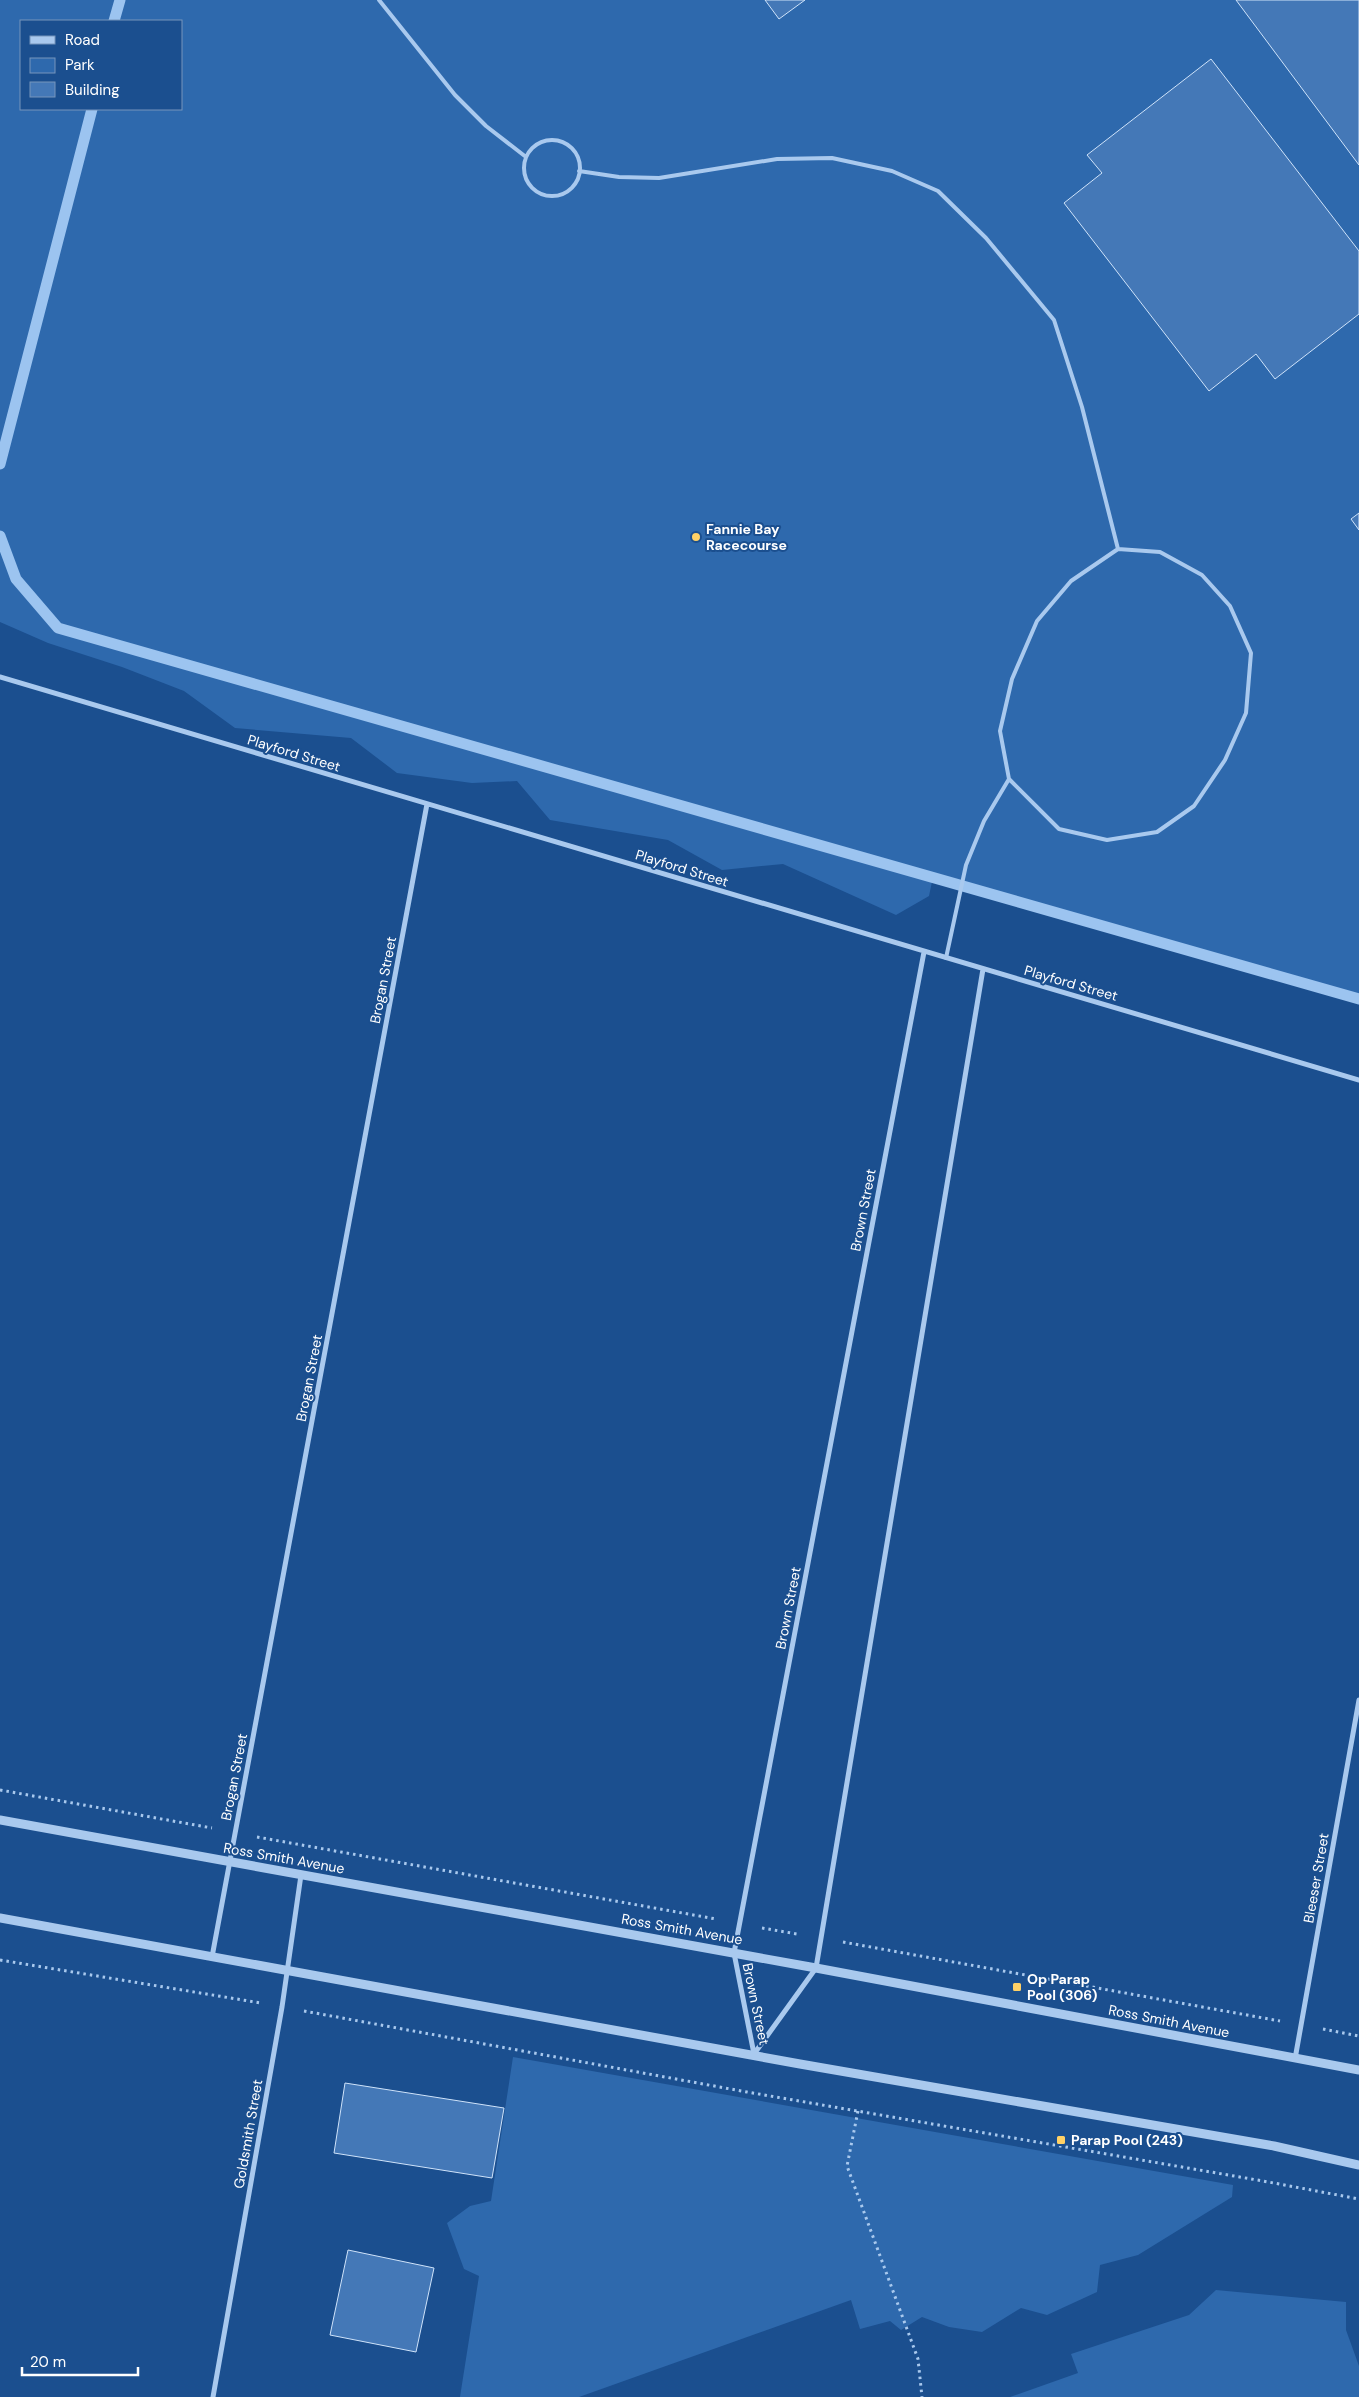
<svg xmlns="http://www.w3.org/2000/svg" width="1359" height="2397" font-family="'DM Sans',sans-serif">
<rect width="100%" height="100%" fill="#1b4f8f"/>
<path fill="#2e69ad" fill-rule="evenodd" d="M0 0H1359V999L933 877 929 896 896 915 783 864 722 870 668 840 550 820 517 781 472 783 397 773 351 738 235 728 184 691 122 667 48 643 0 622ZM21 21H181V109H21Z
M513 2057 1233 2185 1232 2197 1138 2255 1100 2265 1097 2292 1047 2315 1021 2308 982 2332 949 2327 922 2317 901 2330 890 2321 860 2329 851 2300 579 2397H460L479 2276 464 2269 447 2223 470 2206 491 2201Z
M1216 2290 1346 2302V2330L1359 2366V2397H1010L1078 2373 1071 2354 1189 2315Z"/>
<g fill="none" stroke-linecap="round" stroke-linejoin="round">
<path stroke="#9cc4f0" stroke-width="11" d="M114 21 120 0
M0 464 92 109
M0 536 16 579 58 628 1359 999"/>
</g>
<path fill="#4478b7" stroke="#cfe3fa" d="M765 0H805L779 19Z
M1236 0H1359V165Z
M1211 59 1359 251V314L1275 379 1256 354 1209 391 1064 203 1102 173 1087 155Z
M1359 513V530L1351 519Z
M345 2083 504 2108 492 2178 334 2153Z
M348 2250 434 2268 416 2352 330 2335Z"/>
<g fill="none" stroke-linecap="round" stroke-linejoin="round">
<path stroke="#a9c9ee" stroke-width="3" stroke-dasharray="2.5 4" stroke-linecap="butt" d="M0 1790 212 1828
M257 1837 716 1919
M762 1928 797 1934
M843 1942 1280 2021
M0 1960 261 2003
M304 2011 747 2092 1263 2181 1359 2199
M1323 2029 1359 2036
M858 2111 847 2166 918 2359 922 2397"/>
<path stroke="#a9c9ee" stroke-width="4" d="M379 0 455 95 486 126 526 157
M524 168a28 28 0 1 1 56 0a28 28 0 1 1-56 0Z
M579 171 619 177 659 178 777 159 832 158 892 171 938 191 986 238 1054 320 1082 407 1118 549
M1118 549 1160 552 1202 575 1230 606 1251 653 1246 713 1225 760 1194 806 1157 832 1107 840 1059 829 1009 779 1000 731 1012 679 1037 621 1071 581Z
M946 958 966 865 984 821 1009 779"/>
<path stroke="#a9c9ee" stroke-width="5" d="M0 677 1359 1080
M212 1957 427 804
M754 2054 734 1953 924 952
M754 2054 816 1968 983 969
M1295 2059 1359 1700
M213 2397 282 2007 301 1875"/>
<path stroke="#a9c9ee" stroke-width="9" d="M0 1820 816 1968 1359 2070
M0 1918 800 2064 1274 2146 1359 2165"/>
</g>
<g fill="#ffd166" stroke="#1b4f8f" stroke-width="2">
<circle cx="696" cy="537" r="5"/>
<rect x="1012" y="1982" width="10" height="10" rx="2.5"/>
<rect x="1056" y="2135" width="10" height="10" rx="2.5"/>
</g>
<g text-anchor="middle" stroke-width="4" stroke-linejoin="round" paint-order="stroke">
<g font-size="14" font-weight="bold" fill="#fff" stroke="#1b4f8f" text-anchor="start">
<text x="706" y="534">Fannie Bay<tspan x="706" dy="16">Racecourse</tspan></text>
<text x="1027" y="1984">Op Parap<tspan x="1027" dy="16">Pool (306)</tspan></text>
<text x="1071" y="2145">Parap Pool (243)</text>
</g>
<g font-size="14" fill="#fff" stroke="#1b4f8f">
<text transform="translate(294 753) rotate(17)" y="5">Playford Street</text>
<text transform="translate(682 868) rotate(17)" y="5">Playford Street</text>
<text transform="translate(383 980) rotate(-79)" y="5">Brogan Street</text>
<text transform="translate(1071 983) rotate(16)" y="5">Playford Street</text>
<text transform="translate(863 1210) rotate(-79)" y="5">Brown Street</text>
<text transform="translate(309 1378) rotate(-79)" y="5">Brogan Street</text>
<text transform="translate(788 1608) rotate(-79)" y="5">Brown Street</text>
<text transform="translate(234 1777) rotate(-79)" y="5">Brogan Street</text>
<text transform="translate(284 1858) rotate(10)" y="5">Ross Smith Avenue</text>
<text transform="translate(1316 1878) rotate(-80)" y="5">Bleeser Street</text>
<text transform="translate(682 1929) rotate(10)" y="5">Ross Smith Avenue</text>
<text transform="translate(756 2004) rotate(78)" y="5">Brown Street</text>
<text transform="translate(1169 2021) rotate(11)" y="5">Ross Smith Avenue</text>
<text transform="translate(248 2134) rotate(-80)" y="5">Goldsmith Street</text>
</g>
</g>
<rect x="20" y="20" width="162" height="90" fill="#1b4f8f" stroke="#7695bc"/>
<rect x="30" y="36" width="25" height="8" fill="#a9c9ee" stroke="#7695bc"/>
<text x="65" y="45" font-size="15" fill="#ffffff">Road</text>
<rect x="30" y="58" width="25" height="15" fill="#2e69ad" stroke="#7695bc"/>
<text x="65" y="70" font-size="15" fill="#ffffff">Park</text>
<rect x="30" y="82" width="25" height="15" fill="#4478b7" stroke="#7695bc"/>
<text x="65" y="95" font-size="15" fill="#ffffff">Building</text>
<path d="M22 2367v8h116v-8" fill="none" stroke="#ffffff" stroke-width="2.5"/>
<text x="30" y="2367" font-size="15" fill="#ffffff" stroke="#1b4f8f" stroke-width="4" paint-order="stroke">20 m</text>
</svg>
